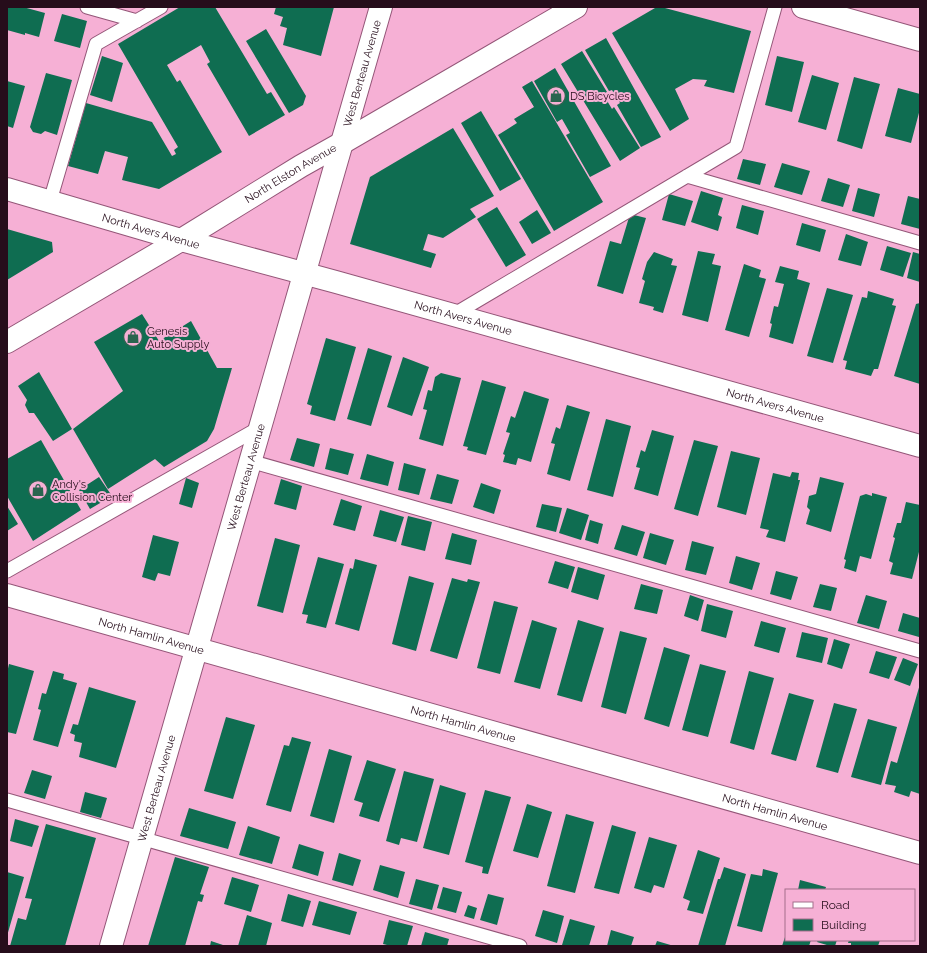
<svg xmlns="http://www.w3.org/2000/svg" width="927" height="953" font-family="Raleway,sans-serif">
<rect width="100%" height="100%" fill="#f6b0d5"/>
<path fill="#0f6d51" d="M7 7H23L45 13 39 37 25 33V35L7 30Z
M180 7H215L267 94 271 92 285 115 249 136 207 64 210 62 201 45 167 65 177 82 180 80 222 152 159 189 122 180 128 157 105 151 98 174 68 166 86 103 152 122 172 156 176 154 174 150 178 147 118 44Z
M276 7H281L286 8V7H334L321 56 283 45 287 28 280 26 283 17 274 14Z
M655 8H665L751 31 734 93 704 86 707 80 693 79 675 89 689 119 670 131 612 33Z
M62 14 87 21 80 48 54 41Z
M266 29 306 96 303 105 289 113 246 41Z
M606 38 661 137 641 147 617 105 620 103 612 90 609 91 585 50Z
M582 51 607 92 603 94 612 109 614 107 640 148 620 161 561 64Z
M102 56 123 63 112 102 90 95Z
M777 56 804 62 792 112 765 105Z
M555 68 611 166 590 177 566 135 570 133 562 119 557 122 534 81Z
M46 73 72 80 57 135 45 131 41 134 33 132 30 127Z
M812 75 839 83 826 130 798 122Z
M854 77 880 84 862 149 837 141Z
M7 81 25 86 13 128 7 126Z
M532 81 603 202 554 231 498 135 517 123 514 119 534 107 522 87Z
M898 88 920 94V109L911 143 885 136Z
M481 111 521 179 500 191 461 123Z
M453 128 494 196 470 209 476 217 443 238 428 234 423 250 436 254 431 268 350 244 370 177Z
M743 159 766 164 760 185 737 179Z
M782 163 810 171 802 195 774 187Z
M828 178 850 185 843 207 821 201Z
M858 188 880 194 874 217 852 211Z
M701 191 723 198 718 215 722 217 718 231 691 222Z
M669 194 693 201 685 226 662 220Z
M908 196 920 199V229L901 224Z
M742 205 764 211 758 235 736 228Z
M497 207 526 255 506 267 477 219Z
M537 210 551 233 532 244 519 222Z
M630 214 646 218 623 294 597 286 610 241 621 244Z
M802 223 826 230 820 252 796 245Z
M7 229 52 242 53 252 7 280Z
M846 234 868 242 861 266 838 260Z
M887 246 911 253 903 277 880 270Z
M698 251 715 254 712 264 721 266 708 322 682 315Z
M654 252 673 259 671 265 677 266 663 313 653 310 654 307 639 303 645 281 642 279 647 262Z
M913 252 920 254V282L907 278Z
M744 264 761 270 759 277 766 279 749 337 725 330Z
M780 266 799 271 797 279 810 283 793 344 769 337 772 324 770 323 774 306 778 307 784 284 775 282Z
M827 288 853 295 833 363 807 356Z
M868 291 894 299 892 305 896 306 878 369H874L871 376 845 369 847 361 843 360 862 297 867 298Z
M920 303V384L894 376 916 304Z
M142 314 159 341 191 321 217 368H232L214 429 207 441 164 467 155 459 108 489 73 429 123 391 94 342Z
M326 338 356 347 335 421 310 414 312 406 307 404Z
M368 348 392 356 371 426 347 419Z
M403 357 429 367 412 416 387 407Z
M39 372 72 429 53 441 34 413H29L25 405 27 400 18 386Z
M441 373 461 378 443 446 419 439 427 410 423 409 428 390 432 391 435 377Z
M482 380 506 387 486 455 467 450 468 447 463 446Z
M524 391 549 399 531 462 518 458 516 465 503 462 505 455 503 454 510 433 506 432 511 416 515 418Z
M567 405 590 412 570 481 547 474 555 444 551 443 556 427 560 429Z
M606 419 631 426 613 497 587 490Z
M652 430 674 436 658 496 634 489 640 468 636 467 641 450 645 452Z
M297 438 320 444 314 467 290 460Z
M41 440 81 510 33 541 7 496V459Z
M694 440 718 446 698 516 674 509Z
M330 448 354 454 348 475 325 469Z
M731 451 760 458 746 515 717 507Z
M367 454 394 462 388 486 360 479Z
M404 463 426 469 419 495 398 490Z
M792 472 799 473 798 480H800L785 542 766 537 769 530 760 528 773 473 790 477Z
M437 474 459 480 452 504 430 499Z
M99 477 112 496 90 509 79 490Z
M820 477 844 483 831 532 806 524 810 510 807 507 809 496 816 494Z
M186 478 199 483 192 508 179 504Z
M281 479 302 486 296 510 274 504Z
M481 483 501 490 494 514 473 507Z
M872 493 887 497 871 559 860 556 856 572 844 568 846 560 844 559 860 496 866 494 872 496Z
M341 499 362 506 355 531 333 525Z
M906 502 920 505V548L912 579 890 574 893 563 889 561 895 538 893 537 897 523H901Z
M542 504 562 508 556 532 536 527Z
M7 506 18 524 7 531Z
M567 508 589 515 581 540 559 533Z
M380 510 404 517 396 542 373 536Z
M408 516 432 522 425 551 401 545Z
M590 520 603 524 598 544 585 540Z
M622 525 645 532 637 556 614 549Z
M452 533 477 540 471 565 445 559Z
M650 533 674 540 666 565 643 558Z
M153 535 179 542 170 576 158 573 155 581 142 577Z
M275 538 300 545 283 613 257 606Z
M692 541 714 547 706 575 685 570Z
M736 556 760 563 752 590 729 583Z
M318 557 344 564 326 628 306 623 308 615 302 614Z
M355 559 377 565 359 631 335 624 350 568 353 569Z
M555 561 575 567 568 589 548 583Z
M578 567 605 575 598 600 571 592Z
M776 571 798 577 791 600 770 594Z
M409 576 434 583 416 651 392 644Z
M452 578 467 582 468 579 480 582 457 659 430 651Z
M641 584 663 590 657 614 634 609Z
M820 584 837 588 831 611 813 607Z
M690 595 704 600 698 621 684 616Z
M866 595 887 601 879 629 857 623Z
M494 601 518 607 500 674 477 668Z
M707 604 733 611 726 638 701 631Z
M903 613 920 618V633L919 637 898 631Z
M532 620 557 628 540 689 514 682Z
M578 620 604 628 582 702 557 695Z
M761 621 786 628 779 653 754 646Z
M620 631 647 638 626 714 601 707Z
M802 632 828 638 822 663 796 657Z
M834 639 850 644 842 669 827 664Z
M664 647 690 655 669 727 644 719Z
M876 651 897 657 889 679 869 673Z
M903 658 918 664 910 686 894 680Z
M9 664 34 671 16 734 7 732V673Z
M700 664 726 671 708 737 682 730Z
M53 671 64 674 63 679 77 683 58 747 33 740 41 710 38 709 42 693 46 694Z
M749 671 774 678 754 750 730 743Z
M920 684V794L911 791 909 797 894 792 896 786 885 784 891 761 897 763Z
M89 687 136 701 116 768 79 757 82 743 74 741 75 735 70 733 73 724 78 725Z
M789 693 814 700 796 761 771 754Z
M834 703 857 709 838 773 816 767Z
M226 717 255 725 233 799 204 791Z
M868 719 897 727 881 785 851 777Z
M292 737 311 742 291 812 266 805 284 745 289 746Z
M329 749 352 756 334 823 310 816Z
M367 760 396 769 379 822 359 816 363 803 354 800Z
M32 770 52 776 45 799 24 793Z
M404 771 434 779 417 842 401 838 399 845 386 841Z
M440 785 466 793 449 855 423 848Z
M485 790 511 797 488 874 482 873 483 867 465 862Z
M85 792 107 798 101 818 80 812Z
M527 804 552 812 538 858 513 851Z
M189 808 236 822 228 849 180 836Z
M566 814 594 822 575 893 547 886Z
M15 819 39 826 32 847 10 841Z
M46 824 96 838 65 946H10L18 918 26 920 32 899 25 898Z
M612 825 636 832 619 894 594 888Z
M248 826 280 837 272 864 239 855Z
M649 837 677 845 664 888 654 885 651 893 634 888Z
M299 844 324 852 318 876 292 868Z
M698 850 720 858 703 914 687 910 690 901 683 898Z
M339 853 361 860 353 886 332 880Z
M175 857 209 867 200 894 204 895 202 902 198 901 185 946H148Z
M380 865 405 872 398 898 373 890Z
M724 867 746 874 725 946H698L718 879H720Z
M763 869 778 873 762 932 737 926 751 874 762 876Z
M7 872 24 877 7 936Z
M232 877 259 885 251 912 224 904Z
M416 879 439 885 432 910 409 904Z
M800 880 826 887 825 890H798Z
M443 887 462 892 456 913 437 908Z
M288 894 311 901 303 927 281 921Z
M488 894 504 898 497 925 480 920Z
M319 901 357 912 350 935 312 925Z
M468 905 477 908 474 919 464 916Z
M543 910 564 916 557 943 535 936Z
M247 915 272 923 266 946H238Z
M570 919 595 926 589 946H566L562 945Z
M389 920 413 926 407 946H391L383 944Z
M611 930 634 937 631 946H607Z
M425 932 449 939 447 946H421Z
M786 934V940H811L809 946H782Z
M818 940H837L835 946H830L817 942Z
M849 940H880L878 946H851V943H848Z
M211 941 226 946H210Z
M657 941 674 946H655Z"/>
<g fill="none" stroke-linecap="round" stroke-linejoin="round">
<defs>
<path id="lane" d="M87 7 137 21
M687 176 920 243
M50 201 96 44 161 7
M453 315 736 147 775 7
M250 461 920 651
M7 571 259 428
M7 800 520 946"/>
<g id="street">
<path d="M803 7 920 40"/>
<path id="s1" d="M7 189 181 240 336 282 920 446"/>
<path id="s2" d="M7 595 920 853"/>
<path id="s3" d="M111 946 381 7"/>
</g>
<g id="secondary">
<path id="s4" d="M7 342 181 240 301 166 342 143 576 7"/>
</g>
</defs>
<use href="#lane" stroke="#945678" stroke-width="15"/>
<use href="#street" stroke="#945678" stroke-width="24"/>
<use href="#secondary" stroke="#945678" stroke-width="24"/>
<use href="#lane" stroke="#fff" stroke-width="13"/>
<use href="#street" stroke="#fff" stroke-width="22"/>
<use href="#secondary" stroke="#fff" stroke-width="22"/>
</g>
<defs>
<symbol id="shop-ring" viewBox="-11 -11 22 22"><circle r="9.5" fill="#f6b0d5" stroke="#2a654f" stroke-width="1.5"/><path d="M-5-2.5h2.3a2.7 3.5 0 0 1 5.4 0H5L5.5 6h-11ZM-1.5-2.5h3a1.5 2.3 0 0 0-3 0Z" fill="#2a654f"/></symbol>
</defs>
<g fill-rule="evenodd">
<use href="#shop-ring" x="545" y="85" width="22" height="22"/>
<use href="#shop-ring" x="122" y="326" width="22" height="22"/>
<use href="#shop-ring" x="27" y="479" width="22" height="22"/>
</g>
<g text-anchor="middle" stroke-width="4" stroke-linejoin="round" paint-order="stroke">
<g font-size="11" fill="#260d1b" stroke="#f6b0d5">
<text dy="4" stroke="none"><textPath href="#s3" startOffset="908">West Berteau Avenue</textPath></text>
<text dy="4" stroke="none"><textPath href="#s4" startOffset="330">North Elston Avenue</textPath></text>
<text dy="4" stroke="none"><textPath href="#s1" startOffset="150">North Avers Avenue</textPath></text>
<text dy="4" stroke="none"><textPath href="#s1" startOffset="474">North Avers Avenue</textPath></text>
<text dy="4" stroke="none"><textPath href="#s1" startOffset="798">North Avers Avenue</textPath></text>
<text dy="4" stroke="none"><textPath href="#s3" startOffset="488">West Berteau Avenue</textPath></text>
<text dy="4" stroke="none"><textPath href="#s2" startOffset="150">North Hamlin Avenue</textPath></text>
<text dy="4" stroke="none"><textPath href="#s2" startOffset="474">North Hamlin Avenue</textPath></text>
<text dy="4" stroke="none"><textPath href="#s3" startOffset="164">West Berteau Avenue</textPath></text>
<text dy="4" stroke="none"><textPath href="#s2" startOffset="798">North Hamlin Avenue</textPath></text>
</g>
<g font-size="11" fill="#260d1b" stroke="#f6b0d5" text-anchor="start">
<text x="570" y="100">DS Bicycles</text>
<text x="147" y="335">Genesis<tspan x="147" dy="13">Auto Supply</tspan></text>
<text x="52" y="488">Andy's<tspan x="52" dy="13">Collision Center</tspan></text>
</g>
</g>
<rect width="927" height="953" fill="none" stroke="#260d1b" stroke-width="16"/>
<rect x="785" y="889" width="130" height="52" fill="#f6b0d5" stroke="#a36f8b"/>
<rect x="793" y="902" width="20" height="6" fill="#ffffff" stroke="#a36f8b"/>
<text x="821" y="909" font-size="12" fill="#260d1b">Road</text>
<rect x="793" y="919" width="20" height="12" fill="#0f6d51" stroke="#a36f8b"/>
<text x="821" y="929" font-size="12" fill="#260d1b">Building</text>
</svg>
